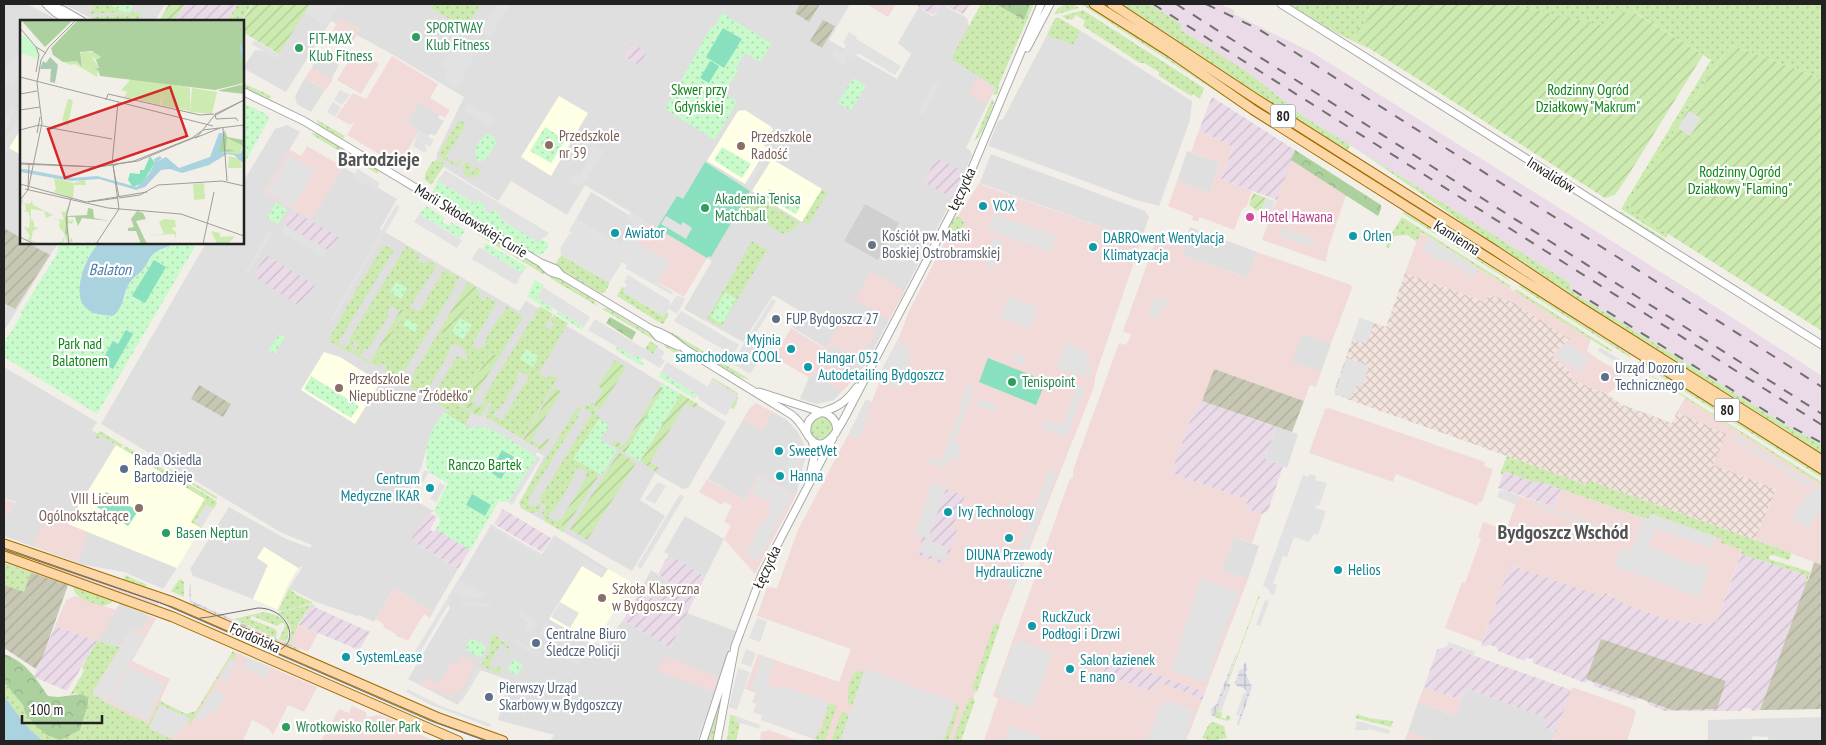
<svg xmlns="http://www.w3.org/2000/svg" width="1826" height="745" font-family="'PT Sans Narrow',sans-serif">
<defs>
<pattern id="industrial-furrows" width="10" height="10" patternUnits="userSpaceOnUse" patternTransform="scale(1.25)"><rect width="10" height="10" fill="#ebdbe8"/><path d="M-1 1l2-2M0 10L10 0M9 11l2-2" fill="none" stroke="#c9bcc7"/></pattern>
<pattern id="military-cross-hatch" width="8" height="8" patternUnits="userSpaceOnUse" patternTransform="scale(1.25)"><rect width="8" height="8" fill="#f3e3dd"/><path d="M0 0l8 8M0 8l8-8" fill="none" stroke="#d0c2bd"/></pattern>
<pattern id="construction-furrows" width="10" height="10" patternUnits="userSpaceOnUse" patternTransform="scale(1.25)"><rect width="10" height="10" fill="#c7c7b4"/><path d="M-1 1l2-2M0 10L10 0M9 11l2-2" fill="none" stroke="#abab9a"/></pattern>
<pattern id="grass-dots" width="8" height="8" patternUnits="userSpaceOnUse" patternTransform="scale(1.25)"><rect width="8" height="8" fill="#cdebb0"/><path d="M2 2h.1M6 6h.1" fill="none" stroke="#b0c997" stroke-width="1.8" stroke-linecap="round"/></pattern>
<pattern id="forest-crowns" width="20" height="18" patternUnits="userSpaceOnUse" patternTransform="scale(1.25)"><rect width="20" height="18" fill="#add19e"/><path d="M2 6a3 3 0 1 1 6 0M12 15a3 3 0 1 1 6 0" fill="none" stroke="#95b388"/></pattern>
<pattern id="park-dots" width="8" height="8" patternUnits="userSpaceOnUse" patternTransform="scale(1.25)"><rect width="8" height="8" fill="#c8facc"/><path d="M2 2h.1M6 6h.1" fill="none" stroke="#acd6af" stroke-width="1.8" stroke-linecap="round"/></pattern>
<pattern id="garden-furrows" width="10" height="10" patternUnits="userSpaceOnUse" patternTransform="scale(1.25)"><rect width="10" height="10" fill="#cdebb0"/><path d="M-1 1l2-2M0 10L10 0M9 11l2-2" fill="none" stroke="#b0c997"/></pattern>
<pattern id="plaza-grid" width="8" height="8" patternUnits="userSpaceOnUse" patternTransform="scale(1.25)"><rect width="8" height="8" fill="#dddde8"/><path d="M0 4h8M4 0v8" fill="none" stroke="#bdbdc7"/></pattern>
</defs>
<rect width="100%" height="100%" fill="#f2efe9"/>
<path fill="#e0dfdf" d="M4 4H27L60 21H21V242L58 243 4 331Z
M63 4H165L155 21H97Z
M309 4H850L829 40 897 79 911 54 898 43 919 7 933 17 943 5 967 18 970 31 1011 56 966 148 970 150 972 155 956 192 866 364 834 400 817 404 800 399 809 377 825 348 792 327 800 311 773 295 743 342 684 309 712 261 585 185 567 215 511 181 498 201 436 162 437 153 464 97 390 53 331 21 286 92 243 68 255 50 279 53Z
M1081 31 1192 101 1190 120 1159 206 1136 200 989 146V144L998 121 1003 119 1047 35 1073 44Z
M320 53 339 65 331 79 312 67Z
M305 78 325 90 311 112 297 104 295 96Z
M419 102 440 115 438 118 444 121 435 136 431 134 427 136 406 123Z
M287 125 300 132 264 192 311 219 343 167 397 199 380 229 519 311 526 301 726 422 688 488 683 489 655 473 640 500 665 516 632 571 521 508 520 502 544 456 481 420 471 429 444 412 431 433 421 468 407 496 434 511 425 516 420 546 458 569 433 612 394 588 374 622 359 615 357 616 316 602 289 588 303 566 298 568 264 547 258 558 268 565 253 599 193 576 190 569 229 507 284 538 310 548 312 545 282 533 101 424 206 243 242 242 243 182 275 129Z
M1187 151 1220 163 1210 193 1177 181Z
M991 154 1145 211 1149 217 1141 241 982 184 980 182Z
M591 192 629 215 627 218 635 223 621 246 576 219Z
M1190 227 1257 252 1248 278 1184 256V242Z
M1302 333 1331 344 1321 372 1291 362Z
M4 367 97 422 92 430 116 445 68 524 177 568 163 589 124 572 84 565 4 536V520L16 502 4 498Z
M756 403 787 420 798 432 807 450 796 495 759 475 745 501 708 479 750 408Z
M1276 427 1298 434 1287 468 1265 459Z
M685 516 724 539 705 577 664 552Z
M491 525 542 554 554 535 608 569 602 578 582 566 550 619 603 647 623 620 670 648 687 613 736 631 697 741H550L554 735 498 720 509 680 477 669 458 705 408 679 450 608 447 599Z
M1234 537 1259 546 1248 579 1222 570Z
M651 570 670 582 658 602 640 591Z
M120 603 150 616 141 630 132 628 120 647 97 641Z
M1466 688 1546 718 1543 727 1556 732 1552 741H1434L1408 732 1418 702 1455 716Z
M1822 717V741H1769L1768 737 1753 736 1751 741H1707L1708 736V720Z"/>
<path fill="#f2dad9" d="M866 4H896L888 17Z
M340 18 360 29 353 42 333 30Z
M355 51 379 64 361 94 337 80Z
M392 56 438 84 430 98 450 110 445 118 419 102 406 123 419 131 399 166 347 135 355 122 350 125 336 117 353 93 366 99Z
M312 67 333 79 326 90 305 78Z
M978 77 994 88 986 104 968 94Z
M1199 130 1233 147 1221 179 1252 191 1246 208 1244 207 1240 214 1234 230 1200 217 1198 222 1192 220 1193 216 1168 206 1177 181 1210 193 1220 163 1191 152Z
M307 146 343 167 311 219 264 192 289 149 301 156Z
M1291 160 1346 195 1328 249 1326 262 1262 240Z
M980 182 982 185 1141 241 1095 377 1094 387 999 626 958 741H819L761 720 762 715 753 712 756 704 752 702 756 693 745 689 758 654 839 682 851 649 757 616 767 587 777 588 798 530 848 435 859 438 879 382V375L900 335 909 311 958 216Z
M647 222 707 258 684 297 624 262Z
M1420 232 1591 339 1587 351 1599 360 1622 373 1616 388 1607 394 1572 380 1570 372 1552 355 1570 339 1486 302 1405 273Z
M1158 234 1184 242V256L1247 278 1257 252 1351 285 1352 288 1331 344 1302 334 1292 362 1321 372 1316 387 1310 385 1304 401 1214 369 1202 401 1193 414 1171 473 1248 500 1245 508 1262 514 1252 543 1234 537 1222 570 1248 579 1205 692 1109 658 1100 681 1112 677 1154 692 1158 682 1194 695V697L1202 700 1186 741H984L998 699 993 696 1064 495 1070 479 1073 478V470L1119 343 1126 345 1131 335 1123 331Z
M871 271 905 291 889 320 854 300Z
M846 313 878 331 859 360 862 362 831 345 823 361 854 378 843 391 812 375 810 378 774 357 791 328 825 349Z
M1685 398 1822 485V565L1755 540 1776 489 1712 465 1725 434 1677 412Z
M756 403 773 412 762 431 743 420 750 408Z
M1329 408 1485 462 1484 466 1493 469 1482 502H1479L1478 506 1396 474 1393 482 1309 453 1325 409Z
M759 475 796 495 755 574 724 539 731 526 724 521 732 506 724 502 722 505 699 492 707 479 745 501Z
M1561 489 1642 518 1651 514 1723 539 1721 543 1742 550 1717 621 1701 624 1668 620 1627 605 1606 592 1603 598 1511 565 1482 642 1445 628 1462 582 1465 583 1481 539 1478 537 1483 522 1506 530 1519 496 1555 507Z
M4 499 15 503 4 520Z
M55 506 72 516 68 524 88 532 77 562 35 546 34 540Z
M394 588 433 612 430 618 424 614 408 641 400 637H397L396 634 383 627 384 625 376 619Z
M75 596 116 610 97 641 55 626 66 600Z
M150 616 156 619 132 661 170 679 160 701 186 714 196 711 233 651 317 687 310 701 304 712 288 705 273 735 269 729 252 720 243 741H173L146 729 92 693 132 627 141 630Z
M298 625 318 633 308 652 290 644Z
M462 656 473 662 471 665 474 667 460 693 455 691 451 698 444 695 438 690H432L422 685 426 677 436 683 440 681 451 662 456 665Z
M665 656 718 677 713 692 657 670Z
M1424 687 1461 700 1456 716 1418 702Z
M1572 687 1634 709 1636 713 1627 741H1560L1553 739Z
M352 706 366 712 367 717 379 715 405 725 412 731 434 741H321L339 709 349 713Z
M769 730 799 741H760L761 732Z
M1408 732 1434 741H1404Z"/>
<path fill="url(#industrial-furrows)" d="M185 4H238L227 21H174Z
M914 4H970L963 14 944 5 933 15Z
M632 43 647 52 639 65 624 56Z
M1212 97 1295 150 1277 200 1221 179 1233 147 1199 130Z
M937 158 964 172 952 198 923 182Z
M292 210 339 237 330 251 284 224Z
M266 255 315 285 305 300 297 304 253 276Z
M1202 401 1276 427 1265 459 1283 466 1268 511 1262 514 1245 508 1248 500 1171 473 1193 414Z
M1504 471 1534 482H1541L1561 489 1555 507 1498 488Z
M946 489 965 496 952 528 957 530 945 565 917 554 923 536 928 538Z
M503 509 551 538 542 552 494 524Z
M430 513 437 517 430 530 434 532 436 529 470 550 458 569 411 540 425 516Z
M1741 554 1806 575V583L1760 710 1753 711 1749 708H1743L1741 711H1665L1649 705 1647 701 1639 698 1635 700 1594 686V683L1588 681 1585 683 1533 663V659L1527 658 1524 661 1498 651 1496 647 1490 645 1486 646H1481L1510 565 1603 597 1605 592 1627 605 1668 620 1700 624 1717 621Z
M670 555 705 577 670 648 623 620 640 591 658 602 670 582 658 574 666 559H667Z
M310 605 370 632 359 650 299 625Z
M55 626 97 641 67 691 34 677Z
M1447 646 1571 690 1556 732 1543 727 1545 718 1466 688 1461 700 1424 687 1437 650Z
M1109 658 1205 692 1202 700 1193 697V695L1158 682 1154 692 1112 677 1105 678 1103 682 1100 681Z"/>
<path fill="#ffffe5" d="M559 96 588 113 551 176 521 157Z
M745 110 770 126 773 129 764 145 767 148 745 184 707 161 738 111Z
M19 132 21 133V155L9 148Z
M772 159 822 189 802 222 752 191Z
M324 352 340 357 370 376 368 380 378 386 355 424 301 390Z
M116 445 205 499 191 522 201 528 177 568 68 524Z
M264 547 298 568 289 583 277 609 253 599 268 565 257 558Z
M582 566 602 578 608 569 631 582 596 642 592 644 549 619Z"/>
<path fill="#d0d0d0" d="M865 204 899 223 878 260 844 241Z"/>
<path fill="url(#military-cross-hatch)" d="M1405 273 1485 302 1489 295 1512 302 1570 339 1552 355 1570 372 1572 380 1607 394 1623 405 1672 423 1677 412 1726 434 1713 465 1776 489 1755 540 1590 481 1588 485 1336 395 1334 391 1360 318 1386 327Z"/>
<path fill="#ebdbe8" d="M1149 4H1220L1234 10V14L1315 54 1691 291 1799 361 1822 376V444L1790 428 1571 291 1570 283 1384 166 1303 116 1249 73 1180 30Z
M37 559 158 600V606L37 565Z"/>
<path fill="url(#construction-furrows)" d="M800 4H820L809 22 795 13Z
M823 20 835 26 822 48 810 41Z
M4 228 21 238V242L28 243 50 255 15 309 4 303Z
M1214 369 1304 401 1292 432 1202 401Z
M199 385 231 404 223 417 191 399Z
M1814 562 1822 565V709L1760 710 1806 583 1809 579Z
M4 563 68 585 43 656 36 669 4 648Z
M1601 639 1726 681 1717 709 1672 710 1586 679Z"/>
<path fill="url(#grass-dots)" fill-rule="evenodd" d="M94 4H114L113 6 123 12 92 14 90 13Z
M238 4H252L241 21H227Z
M434 4H480L470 22 479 27 475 34 431 8Z
M981 4H1034L999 84 998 94 993 95 996 87 951 59Z
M1065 4H1073L1079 8 1054 15 1057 9Z
M1081 4H1089L1295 140 1293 141Z
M1100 4H1103L1385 183 1382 188 1245 100Z
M1120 4H1149L1181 24V30L1249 73 1303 116 1384 166 1570 283 1571 291 1790 428 1822 444V456L1545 280 1351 145 1347 151 1337 146 1247 89 1170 36Z
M1289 4H1373L1365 16 1368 18 1362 28 1359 27 1353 38 1369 49 1331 30Z
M1509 4H1822V79L1734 46 1728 47 1688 109 1632 211 1669 233 1666 238 1621 209 1711 60 1633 11 1621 30Z
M1083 10 1204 88 1200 99 1193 94 1191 96 1159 76V72L1144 63H1140L1083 26 1085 21 1076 15 1072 20 1066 19 1062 16Z
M139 12 142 13 137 21H98L92 17Z
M1055 18H1059L1081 31 1073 45 1047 35Z
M243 83 271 96V99L243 87Z
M992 99 994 103C989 114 984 135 974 141Z
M316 119 345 136 343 139 319 125Z
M459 120 466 124 446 157 455 164 461 159 462 160 458 166H455L441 158 439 153Z
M316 133 348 152 349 157 311 134Z
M354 157 378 170V174L352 159Z
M438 160 443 163 444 166 431 185 425 180V174L432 162Z
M467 162 473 166 469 170 472 173 475 167 481 170 478 176 470 178 464 174 463 166Z
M822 189 828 192 809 224 802 222Z
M751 193 800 223 790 232 783 234 742 210Z
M1620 211 1665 239 1664 241 1621 214Z
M1407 212 1414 215 1438 233 1437 235 1402 213Z
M957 217 961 218 964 223 963 235 956 240 947 242 943 235 951 220Z
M1402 217 1511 286 1510 288 1421 232 1417 242 1407 235 1394 236 1389 248 1386 247 1388 239Z
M481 233 485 234 547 271 545 274H543L477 234Z
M752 241 767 250 721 327 707 319Z
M1453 243 1505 276 1511 282 1452 244Z
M384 245 394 250 338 343 346 348 350 341 349 340 406 246 420 255 418 260 424 264 427 260 437 265 410 307 419 312 444 270 460 277 454 283 456 285 399 380 385 371 387 367 381 363 379 367 374 364 405 312 402 309 400 311 391 306 387 313 389 315 367 350 364 349 360 356 370 362 369 364 353 353 359 344 352 340 355 347 350 353 331 342 329 339 355 292ZM396 282 407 288 401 299 390 292Z
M563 252 609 280V285L605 292 600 293 554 266Z
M552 275 594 300 597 306 550 278Z
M1522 285 1557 305 1577 321 1629 354 1631 358 1518 286Z
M622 287 625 288 623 292 663 316 666 312 669 314 664 323 662 324 617 296Z
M1516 289 1612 350 1611 352 1514 291Z
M476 291 481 293 479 297 484 301 487 297 496 303 472 345 479 350 482 346 484 347 486 343 484 342 501 314 503 315 506 306 523 317 499 357 491 352 460 402 459 405 471 413 465 425 444 412H451L407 385 410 381 412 382 414 377 412 376 439 332 447 337 451 332 464 339 472 325 459 318ZM453 343 463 348 469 361 457 356 432 398 424 393 428 385 430 386 450 351 449 350Z
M540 306 553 314 545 326 550 330 554 323 550 321 554 315 568 323 539 373 547 379 550 374 557 378 522 439 486 417 492 404 489 402 484 410 479 407 481 404 484 405 485 402 482 400 531 320 533 321 535 317 534 315ZM520 371 529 376 527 380 528 381 526 384 525 383 502 421 493 415 498 408 500 409 518 379 516 378Z
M606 308 609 309 661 341 658 342 602 309Z
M671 333H673L749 379 739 377 669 335Z
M650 341 658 346 653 354 645 349Z
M665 342 695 363 693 364 664 346Z
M1642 360 1822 473V478L1638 362Z
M1635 365 1822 482V485L1635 366Z
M713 378 738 393 737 403 734 409 730 408 738 395 712 379Z
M593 403C594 415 601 419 610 425L599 419 574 459 599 474 597 478 578 467 574 474 575 475 554 511 552 510 548 517 566 527 563 532 546 522 542 513 546 506 539 500 592 413 583 407 577 415 579 416 528 499 529 500 528 503 535 508 539 503 542 504 540 511 531 513 521 508 519 503 576 409Z
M810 428a11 11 0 1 1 22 0a11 11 0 1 1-22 0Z
M100 431 123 445 121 448 100 435 98 439 94 437Z
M125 446 215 500 217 504 213 509 206 505 195 522 202 527 201 528 191 522 205 499 123 449Z
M1507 456 1587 485 1590 481 1791 553 1790 559 1788 560 1773 555 1769 556V559L1811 572 1806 583V575L1741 554 1742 550 1721 543 1722 539 1651 514 1649 519 1643 517V518L1541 482H1534L1504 471 1502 475 1500 474Z
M169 468 217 497 216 499 170 471Z
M4 563 31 572 24 592 4 585Z
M125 575 147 585 146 587 124 580Z
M181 579 184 582V597L171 591 179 580Z
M73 586 113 600 111 603 103 606C91 602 74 600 73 586Z
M289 588 297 595 312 602V603L284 611H278Z
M1259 595 1260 598 1258 600 1228 683H1227Z
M312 604 315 606V607L310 605 298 625 290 644 300 649 288 644C295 631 290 620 277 613Z
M264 612C280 615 295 622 286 642L279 639 285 626 283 622 277 626 252 616 250 619 275 629 277 632 276 638 234 619Z
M996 623 1000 625 977 692 973 690 972 688 993 627Z
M494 633 501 641 509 646V655L506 654 509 649 501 644 489 664 496 670 500 665 502 667 500 674 481 666 490 649V641Z
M97 641 120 647 92 693 107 703 148 724 160 701 186 714 196 711 233 651 236 656 234 660 230 658 191 723 188 722 189 718 159 705 149 729 176 741H43L28 728 4 696V682L23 705 25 713 82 725 83 716 88 704 77 693 70 695 84 671 82 667Z
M278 651 494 741 447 726 275 652Z
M859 670 863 673V675L852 706 848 703C848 692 848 675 859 670Z
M1227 685 1230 686V688L1226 686 1217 711 1222 713 1221 717 1226 719 1227 715 1230 716 1231 719 1227 721 1215 717 1214 714 1226 686Z
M973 697 975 701 961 741H953L967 702 968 703 970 698Z
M829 703 837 706 825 740 822 741 815 739 822 727Z
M952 704H957L959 709 948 741H943L941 738 944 739 956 706Z
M720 711 715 741H707L716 714Z
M844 712 848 714 849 716 840 741H831L840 715Z
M1357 714 1368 718 1393 721 1391 727 1355 718Z
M730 715 736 716 735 721 740 723 736 741H727Z
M1213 722 1224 726 1227 738 1211 741 1202 738 1209 724Z"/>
<path fill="url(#forest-crowns)" d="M996 4H1030L1024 20Z
M1295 150 1381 205V209L1378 216 1291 160Z
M610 317 636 332 632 340 606 323Z
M4 654C26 662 35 677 48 696L58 697 82 694 88 698V704L80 730 60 740 47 735 36 726 25 713 23 705 4 682Z"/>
<path fill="url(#park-dots)" d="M114 4H128L133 6 130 11 123 12 112 6Z
M722 13 772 44 760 62 745 53 736 67 739 69 724 93 737 102 715 140 665 109 711 27 714 28Z
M853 78 866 86 851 110 838 103Z
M243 103 266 114 269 119 243 166Z
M545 127 565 140 551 163 530 151Z
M488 134 494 137 496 144 486 159 479 162C470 154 479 138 488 134Z
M722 147 751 164 742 178 714 160Z
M439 177H441L439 181 475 204 478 200 484 204 485 210 490 213 494 210 502 214 499 218 539 242 541 239 548 243C549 248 544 253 540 255L534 254 432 193Z
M769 189 800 207 796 214 764 196Z
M276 202 287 210 278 224 267 218Z
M426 206 445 218 442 222 449 226 451 222 465 230 460 238 419 214Z
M59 243H100C85 254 72 292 86 308 90 313 102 314 108 316L119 307 124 300 128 285 134 277 145 267 148 259 156 252 167 248 173 243H197L97 414 4 357V343L22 314 21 312 58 252Z
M486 243 527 267 522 273 483 249Z
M535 280 544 285 537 298 553 308 551 312 527 296Z
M396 282 407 288 401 299 390 292Z
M725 292 736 299 723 323H720L711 317Z
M558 311 584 327 582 330 556 314Z
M459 318 472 325 463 339 451 332Z
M407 319 419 326 415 332 403 325Z
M279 334 285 337 275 354 269 350Z
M617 347 636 358 638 355 643 358 640 361 644 364 642 366 615 350Z
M526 349 539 356 533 367 520 359Z
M661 372 697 395 695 399 659 377Z
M311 376 359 406 351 418 304 389Z
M662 383 681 394 641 460 642 462 625 453 663 388 660 386Z
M444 412 471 429 481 419 514 438 537 456 508 502 499 501 470 550 436 529 441 520 434 511 448 483 430 473 426 465 427 447 431 433Z
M599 419 610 426 600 439 617 450 602 475 573 459Z
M471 638 487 647 481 658 465 649Z
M514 659 523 665 517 675 508 670Z"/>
<path fill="url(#garden-furrows)" d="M169 4H185L174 21H159Z
M253 4H310L279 54 243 32 242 21Z
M1373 4H1509L1606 26 1616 10 1630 14 1632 11 1703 55 1624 182 1615 195 1605 198 1353 38 1359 27 1362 28 1368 18 1365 16Z
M1734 46 1822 79V331L1632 211 1630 200 1728 47Z
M1253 193 1266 198 1261 213 1249 205Z
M468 282 478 289 448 337 439 332Z
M401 309 405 311 374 364 370 362Z
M491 352 499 357 471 402 484 410 481 416H479L462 405 461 402Z
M615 360 626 367 600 410 595 407 594 404 603 390 598 386Z
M660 386 663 388 625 453 612 444 614 440 624 446Z
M554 387 561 392 533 437 532 441 540 446 546 440 545 437 549 440 543 450H540L523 440Z
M681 394 698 404 695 408 686 403 650 462 659 468 656 472 642 462 641 460Z
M619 452 636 463 587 540 570 529Z
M587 472 597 478 566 527 557 523 559 519 561 520 587 476 585 475Z"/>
<path fill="#88e0be" d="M723 28 742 39 724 68 706 57Z
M710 61 719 66 709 83 700 78Z
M705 162 750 191 711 257 709 256 707 258 657 228 677 196 683 199Z
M154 260 166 267 145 303 132 296Z
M126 330 133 334 113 369 101 362 113 341 118 344Z
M988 358 1046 381 1036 405 979 382Z
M502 450 514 457 501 479 490 472Z
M106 492 138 511 128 526 97 507Z
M472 494 491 505 485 516 466 505Z"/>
<path fill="#e2e2e2" d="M310 4H339L326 26 305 13Z
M498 4H510L490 38 481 32Z
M849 32 857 37 856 39 901 66 895 75 858 53 854 59 847 56 845 66 830 57 835 48 842 52 846 45 843 43Z
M254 40 280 55 278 59 251 44Z
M456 42 476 54 457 88 444 80 448 72 441 68Z
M15 54 21 58V74L13 86 4 81V72Z
M938 78 942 80 922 115 918 113Z
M340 90 350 95 342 105 334 100Z
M333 102 341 107 335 117 327 112Z
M469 104 496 118 491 127 465 111Z
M12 108 16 111 4 131V121Z
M1689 111 1701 118 1690 136 1678 128Z
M21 114V128L4 156V142Z
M419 131 434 140 430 147 425 144V146L427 148 425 153 413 146Z
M593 145 604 151 583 185 578 182 576 186 569 182 575 173 580 175 591 154 589 152Z
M766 152 768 154 749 186 746 184Z
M288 155 315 170 294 207 268 192Z
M358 169 380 183 376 191 353 177Z
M445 170 549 233 547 236 541 239 539 243 499 218 501 214 500 213 494 210 490 213 485 210 484 204 479 200 476 204 438 181Z
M1266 198 1275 201 1271 214 1262 211Z
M396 205 400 207 333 322 330 319Z
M631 212 647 222 636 242 670 261 657 282 673 292 672 295 625 268 627 265 621 262 620 266 609 283 562 256 560 249 569 234H573L569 231 576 219 621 246 635 223 627 218Z
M419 214 462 240 457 248 414 222Z
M994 214 1056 236 1050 252 988 230Z
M666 216 681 225 683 222 692 228 686 239 661 224Z
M285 225 328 252 324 258 281 232Z
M1283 228 1315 240 1312 247 1280 236Z
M269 230 273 232 248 274 245 272Z
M1429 238 1478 269 1473 277 1445 259 1442 263 1422 249Z
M993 239 1003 242 993 269 986 267 994 247 991 245Z
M479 247 522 273 516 285 472 259Z
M628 275 670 301 669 304 670 305 677 295 685 299 677 314 669 309 664 316 623 292 627 284 624 282 626 279 629 281 626 278Z
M543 287 590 317 584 327 537 298Z
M1008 297 1037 307 1030 328 1000 318Z
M1161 297 1170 300 1166 308 1162 307 1156 319 1148 316 1155 298 1160 300Z
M772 299 776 301 751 341 765 350 750 374 732 363Z
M681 311 739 345 733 355 674 321Z
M1360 318 1374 323 1368 341 1363 339 1362 343 1352 339Z
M595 319 653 354 657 347 665 352 661 358 665 361 660 368 638 355 636 358 588 330Z
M898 340 908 348 911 357 900 389 879 382 885 371 882 369Z
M1065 343 1089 352 1085 363 1093 367 1089 377 1081 374 1080 376 1056 368Z
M1568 343 1590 359 1579 373 1570 364 1564 363 1556 354Z
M866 347 871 350 864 363 858 360Z
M1600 347 1630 366 1628 370 1598 351Z
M1015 353 1026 357 1022 365 1012 362Z
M1347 358 1369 366 1362 388 1356 386 1350 399 1336 394 1335 392Z
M667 362 707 386 705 391 712 379 738 395 726 416 700 400 697 395 661 372Z
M967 384 974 387 955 442 962 445 956 461 949 459 945 468 926 461 928 457 941 461 960 411 962 406 959 405Z
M1077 384 1085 387 1067 437 1041 428 1044 420 1062 426Z
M866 399 872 402 859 439 848 435Z
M979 399 997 405 995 412 976 406Z
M471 413 480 417 483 413 486 415V417L539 449 535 456 505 436 485 427 474 428 466 423Z
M1734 435 1813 484 1810 488 1731 438Z
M793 453 803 458 799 477 784 469Z
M537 456 541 458 512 505 508 502Z
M425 470 429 472 415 495 412 493Z
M1049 470 1057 472 1034 534 1027 532Z
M1309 474 1316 476 1315 480 1327 483 1319 506 1315 505 1316 508 1326 511 1318 535 1314 534 1309 542 1294 537 1287 557 1283 556 1273 584 1277 585 1274 595 1270 593 1267 588 1263 586 1303 475 1308 477Z
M760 477 793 495 758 561 745 554 762 521 765 522 771 510 768 509 771 503 752 493Z
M658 482 666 486 655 504 645 499Z
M440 483 445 486 436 502 430 499Z
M932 483 946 489 928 538 914 535Z
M1816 487 1822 490V508L1809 528 1792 518 1808 492 1812 494Z
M1500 490 1503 491 1504 490 1519 496 1516 505 1497 497Z
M680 494 684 497 641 569 637 566Z
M1533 502 1613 531 1612 535 1532 505Z
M206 505 213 509 202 527 195 523Z
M1651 514 1716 537 1712 548 1655 528 1648 547 1698 566 1700 564 1709 567 1700 597 1614 566 1621 548 1632 552 1643 517 1649 518Z
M491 524 542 555 540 557 489 526Z
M1025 533 1032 536 1023 562 995 553 996 550 1017 557Z
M925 539 949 548 944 561 920 552Z
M585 559 605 570 601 576 582 564Z
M1017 561 1023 563 1014 587 1007 586Z
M1201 578 1239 592 1206 683 1171 670Z
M459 580 486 594 483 598 462 597 453 592Z
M453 597 416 659 412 656 447 599Z
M1265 600 1269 601 1260 626 1256 625Z
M462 601 490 604V608L462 605Z
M560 602 579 613 570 628 551 617Z
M521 612 538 622 531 633 524 629 528 623 518 616Z
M757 618 767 621 760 642 749 638Z
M545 624 562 634 557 643 540 633Z
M132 629 144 638 107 702 93 693Z
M516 639 539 653 537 657 514 643Z
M1020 641 1053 653 1032 708 995 694 1013 645Z
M565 642 585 654 578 666 558 654Z
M1449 642 1475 652 1473 655 1447 646Z
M746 649 756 653 751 667 741 663Z
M247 657 270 667 266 678 242 668Z
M762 657 775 662 767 685 781 690 783 686 829 702 817 735 813 738 761 720 762 715 754 712 757 704 753 702 757 692 751 689Z
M231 659 237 662 225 682 219 678Z
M130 667 165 684 147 720 110 701Z
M738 668 750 672 737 710 729 707Z
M477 669 481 670 462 701 459 699Z
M865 669 954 701 953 704 956 705 944 739 941 738 940 741H840Z
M518 683 537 689 534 698 515 692Z
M1226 686 1230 688 1221 712 1217 711Z
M214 689 225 696 215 713 210 710 203 722 196 718Z
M408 689 441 706 491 724 490 727 431 705 406 692Z
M1244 692 1247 694 1239 716 1236 715Z
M1166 701 1194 710 1184 741H1147L1161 705Z
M160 705 190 718 184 730 180 728 176 735 173 733 171 738 149 728Z
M363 716 366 717 353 741H349Z
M736 716 760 725 759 729 734 721Z
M1357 721 1390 730 1389 734 1369 729V727L1368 730H1355Z
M1010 726 1041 737 1039 741H1004Z"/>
<path fill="url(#plaza-grid)" d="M191 584V600L196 603 300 649 299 651 199 607 198 610 190 603 189 589Z
M1237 651 1227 683 1230 684V686H1226L1214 717 1211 714V709L1216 705Z
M1245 662 1248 670 1245 672 1252 687 1239 725 1237 724 1247 694 1245 689 1237 686 1235 683 1240 669 1242 670Z"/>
<path fill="#aad3df" d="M100 242 173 243C168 248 162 248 156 252 149 256 149 262 144 268 141 273 134 276 130 282 123 292 124 310 112 316 104 315 91 314 86 308 70 293 87 254 100 242Z
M4 696 28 728 43 741H4Z"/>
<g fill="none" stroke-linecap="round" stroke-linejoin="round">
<defs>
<path id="minor" d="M46 4 63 10 82 21
M1281 4 1822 345
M48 6 56 13 69 21
M1027 48 1050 4
M242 91 304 121 541 263 556 269 561 275 651 329C665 333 674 340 685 349L792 415C800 421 804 429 809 437 825 459 841 424 847 413L961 195 1041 4
M541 263C547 271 552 273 561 275
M653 331 658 337 678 346
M759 392 827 414C834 418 838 424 836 433
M807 432C805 413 825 413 837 406 845 402 852 394 857 387
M810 475 815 453 812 440
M703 741 731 655
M717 741 735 646 762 574 833 438"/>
<path id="major" d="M1094 4 1170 52 1252 109 1822 469
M1112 4 1256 99 1496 251 1580 307 1822 460
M4 544 173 602 439 718 503 741
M4 556 173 617 458 741"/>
</defs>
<use href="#minor" stroke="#a9a9a9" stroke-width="9"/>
<use href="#major" stroke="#a06b00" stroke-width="11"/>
<use href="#minor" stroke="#fff" stroke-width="7"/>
<use href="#major" stroke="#fcd6a4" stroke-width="9"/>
<path stroke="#707070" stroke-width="1" d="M4 548 161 603 431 721 486 741
M200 618 209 617 258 608C292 608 303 650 270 652"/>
<path stroke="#707070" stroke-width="2" stroke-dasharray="10 10" stroke-linecap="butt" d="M1153 4 1822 425
M1176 4 1822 414
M1206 4 1260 30 1822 387
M1573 290 1788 425 1822 443"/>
</g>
<g fill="#2e9e5b" stroke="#fff" stroke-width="2">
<circle cx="416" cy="37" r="5"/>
<circle cx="299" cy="48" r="5"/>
<circle cx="705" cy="208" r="5"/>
<circle cx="1012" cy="382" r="5"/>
<circle cx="166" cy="533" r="5"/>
<circle cx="286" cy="727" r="5"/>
</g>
<g fill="#8d6e63" stroke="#fff" stroke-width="2">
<circle cx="549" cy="145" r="5"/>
<circle cx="741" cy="146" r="5"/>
<circle cx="339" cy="388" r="5"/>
<circle cx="139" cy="508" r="5"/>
<circle cx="602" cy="598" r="5"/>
</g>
<g fill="#0f9aa8" stroke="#fff" stroke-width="2">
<circle cx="983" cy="206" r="5"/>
<circle cx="615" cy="233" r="5"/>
<circle cx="1353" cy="236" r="5"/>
<circle cx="1093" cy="247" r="5"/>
<circle cx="791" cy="349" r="5"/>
<circle cx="808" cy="367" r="5"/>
<circle cx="779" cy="451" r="5"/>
<circle cx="780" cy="476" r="5"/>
<circle cx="430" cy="488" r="5"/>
<circle cx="948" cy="512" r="5"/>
<circle cx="1009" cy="538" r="5"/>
<circle cx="1338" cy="570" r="5"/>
<circle cx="1032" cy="626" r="5"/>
<circle cx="346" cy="657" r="5"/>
<circle cx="1070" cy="669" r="5"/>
</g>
<circle fill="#d1479c" stroke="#fff" stroke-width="2" cx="1250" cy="217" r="5"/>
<circle fill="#6b7280" stroke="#fff" stroke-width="2" cx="872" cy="245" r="5"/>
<g fill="#5c6f8a" stroke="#fff" stroke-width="2">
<circle cx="776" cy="319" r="5"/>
<circle cx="1605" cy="377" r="5"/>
<circle cx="124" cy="469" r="5"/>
<circle cx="536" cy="643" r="5"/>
<circle cx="489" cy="697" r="5"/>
</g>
<g text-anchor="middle" stroke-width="4.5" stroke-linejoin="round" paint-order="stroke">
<g fill="#fff" stroke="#646464" stroke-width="1">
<rect x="1270.5" y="104.5" width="25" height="23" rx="4"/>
<rect x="1714.5" y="398.5" width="25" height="23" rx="4"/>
</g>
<g font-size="14" font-weight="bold" fill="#222">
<text x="1283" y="121">80</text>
<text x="1727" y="415">80</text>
</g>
<g font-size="15" fill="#27864d" stroke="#fff" text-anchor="start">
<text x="426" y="33">SPORTWAY<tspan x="426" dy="17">Klub Fitness</tspan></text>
<text x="309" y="44">FIT-MAX<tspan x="309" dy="17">Klub Fitness</tspan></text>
<text x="715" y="204">Akademia Tenisa<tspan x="715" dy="17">Matchball</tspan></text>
<text x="1022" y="387">Tenispoint</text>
<text x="176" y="538">Basen Neptun</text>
<text x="296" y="732">Wrotkowisko Roller Park</text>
</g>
<g font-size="15" fill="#0c8416" stroke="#fff">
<text x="699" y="95">Skwer przy<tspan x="699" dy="17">Gdyńskiej</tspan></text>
<text x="1588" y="95">Rodzinny Ogród<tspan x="1588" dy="17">Działkowy "Makrum"</tspan></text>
<text x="1740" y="177">Rodzinny Ogród<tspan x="1740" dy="17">Działkowy "Flaming"</tspan></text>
<text x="80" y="349">Park nad<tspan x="80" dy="17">Balatonem</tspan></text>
<text x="485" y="470">Ranczo Bartek</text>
</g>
<g font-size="15" fill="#785e54" stroke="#fff" text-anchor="start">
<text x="559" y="141">Przedszkole<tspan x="559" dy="17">nr 59</tspan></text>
<text x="751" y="142">Przedszkole<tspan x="751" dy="17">Radość</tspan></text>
<text x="349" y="384">Przedszkole<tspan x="349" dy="17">Niepubliczne "Źródełko"</tspan></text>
<text x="129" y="504" text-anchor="end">VIII Liceum<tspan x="129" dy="17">Ogólnokształcące</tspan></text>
<text x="612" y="594">Szkoła Klasyczna<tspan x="612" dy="17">w Bydgoszczy</tspan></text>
</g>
<g font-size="15" fill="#222" stroke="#fff">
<text transform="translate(1551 175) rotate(32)" y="5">Inwalidów</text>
<text transform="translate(962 189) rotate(-65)" y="5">Łęczycka</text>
<text transform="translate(471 221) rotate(31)" y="5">Marii Skłodowskiej-Curie</text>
<text transform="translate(1457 238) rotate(32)" y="5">Kamienna</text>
<text transform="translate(767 567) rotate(-65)" y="5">Łęczycka</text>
<text transform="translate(255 638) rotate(24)" y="5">Fordońska</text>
</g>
<g font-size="15" fill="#0d838f" stroke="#fff" text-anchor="start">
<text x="993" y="211">VOX</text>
<text x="625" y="238">Awiator</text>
<text x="1363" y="241">Orlen</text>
<text x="1103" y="243">DABROwent Wentylacja<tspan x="1103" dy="17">Klimatyzacja</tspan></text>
<text x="781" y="345" text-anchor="end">Myjnia<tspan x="781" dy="17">samochodowa COOL</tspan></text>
<text x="818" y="363">Hangar 052<tspan x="818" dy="17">Autodetailing Bydgoszcz</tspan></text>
<text x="789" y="456">SweetVet</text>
<text x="790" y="481">Hanna</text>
<text x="420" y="484" text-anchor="end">Centrum<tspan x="420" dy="17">Medyczne IKAR</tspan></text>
<text x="958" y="517">Ivy Technology</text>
<text x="1009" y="560" text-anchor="middle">DIUNA Przewody<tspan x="1009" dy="17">Hydrauliczne</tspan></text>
<text x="1348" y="575">Helios</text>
<text x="1042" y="622">RuckZuck<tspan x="1042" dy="17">Podłogi i Drzwi</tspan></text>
<text x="356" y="662">SystemLease</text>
<text x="1080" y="665">Salon łazienek<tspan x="1080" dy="17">E nano</tspan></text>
</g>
<g font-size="15" fill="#b23c85" stroke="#fff" text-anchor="start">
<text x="1260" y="222">Hotel Hawana</text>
</g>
<g font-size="15" fill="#5b616d" stroke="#fff" text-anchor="start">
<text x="882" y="241">Kościół pw. Matki<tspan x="882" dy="17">Boskiej Ostrobramskiej</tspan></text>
</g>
<g font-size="15" fill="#4e5e75" stroke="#fff" text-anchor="start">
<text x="786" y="324">FUP Bydgoszcz 27</text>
<text x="1615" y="373">Urząd Dozoru<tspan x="1615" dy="17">Technicznego</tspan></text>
<text x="134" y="465">Rada Osiedla<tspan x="134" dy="17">Bartodzieje</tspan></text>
<text x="546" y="639">Centralne Biuro<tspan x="546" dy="17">Śledcze Policji</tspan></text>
<text x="499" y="693">Pierwszy Urząd<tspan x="499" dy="17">Skarbowy w Bydgoszczy</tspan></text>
</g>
<g font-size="16" font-style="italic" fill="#4a7aab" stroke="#fff">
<text x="110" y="275">Balaton</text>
</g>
<g font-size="20" font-weight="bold" fill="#555" stroke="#fff">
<text x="379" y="166">Bartodzieje</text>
<text x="1563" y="539">Bydgoszcz Wschód</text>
</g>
</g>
<g transform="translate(20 20)">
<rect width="224" height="224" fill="#f2efe9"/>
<path d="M62 32H77L81 36 77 40 71 36 79 47 72 50H78L77 57 55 44 51 45 43 42 57 40 63 46 59 35ZM111 59 158 65V72L141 85 143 73 121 75 119 80 104 77 107 72 101 70ZM207 117 224 121 220 134 200 132 199 125ZM3 179V183L10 184 12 180 13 185 33 195 26 198 24 191 11 189V200L14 201V207L19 208 13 211 11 220 19 224 7 220 10 216 4 207 9 208 10 198 8 192 3 191 6 190 5 184 0 182ZM50 183 47 195 49 201 54 200 52 204 48 203 49 220 52 218 53 224 48 220 47 224 45 215 43 224H34L42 222 45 214 39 207 40 200 33 198 44 200 41 191 45 192ZM144 199 155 200 156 207 151 208 156 212V218L154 214 125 216 144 214 139 202ZM191 211 200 213V217L215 216 208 224H197Z" fill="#cdebb0"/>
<path d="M1 0H53L25 27ZM58 0H224V63L195 70 80 56 78 50 72 49 79 48 76 40 81 37 72 31 60 32 62 47 57 41 43 42 33 35 31 28 53 5 57 6 53 5ZM224 64V74L199 71 200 70ZM205 110 207 117 223 120 222 130V125L207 118 206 129 216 131 200 132 199 125ZM68 188 73 189 74 198 90 201 62 198 58 206 55 197H48V209L47 203V215L45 214 47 196 67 195ZM117 191 123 193 126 199 116 201 127 224H121L116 211H108V208L114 207 111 199Z" fill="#add19e"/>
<path d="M30 37 38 45 35 63 30 62 31 49H20L23 41 26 43Z" fill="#aacbaf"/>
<path d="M5 15 18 30V39L0 33V19Z" fill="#c8facc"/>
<path d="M158 65 170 68V91L141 85 144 72H157ZM172 68 197 72 192 94 170 92ZM137 72 143 73 140 85 119 80 120 75ZM48 79 53 80 48 106 42 100ZM209 136 220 139 222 148H208ZM34 158 54 163 65 159 66 165H54L53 178 34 172 36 169ZM184 163 185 179 174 180 173 164Z" fill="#cdebb0"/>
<path d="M130 136 135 143 122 163 113 167 108 160 110 153 120 154V150H124Z" fill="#88e0be"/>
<path d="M199 113H203L200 132 220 134 224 127V144L214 135 207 134 189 145 162 153 150 149 141 150 125 167 116 170 79 159 51 161 0 152V149H4L51 158 77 156 117 167 129 154 135 143 134 139 140 136 142 138 136 142 146 137 159 148 190 137Z" fill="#aad3df"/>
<path fill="none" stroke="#aad3df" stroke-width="2.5" d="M224 26H221L224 40"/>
<path fill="none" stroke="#9f9d99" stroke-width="1" d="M0 8 16 27 26 33M16 52 19 35 16 27M0 57 193 106M0 74 17 71M86 80 88 74 180 95 194 94M0 90 20 87M195 94 224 80M195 94 196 99 216 98 218 101M31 108 92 119M203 108 207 161M0 110 19 105 33 108M17 113 20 97M175 118 200 108M0 143 77 147 114 141 172 118 183 110 224 105M0 144 78 147 118 141 178 116 194 96 224 80M92 144 98 82M93 144 99 189M98 144 93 146 99 177M0 164 66 182 127 172M5 169 88 188 161 194 224 216M8 169 9 144M99 178 120 175 138 165 202 161 224 166M0 180 8 170 22 103 17 63 21 40 29 27 56 0M68 182 98 178M0 217 14 224M49 224 46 198 51 178M76 224 99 189M183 224 194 172"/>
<path fill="#d62828" fill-opacity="0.15" stroke="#d62828" stroke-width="2.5" d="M150 67 167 116 45 158 28 109Z"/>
<rect width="224" height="224" fill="none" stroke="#222" stroke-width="2.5"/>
</g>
<rect width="1826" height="745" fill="none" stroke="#222222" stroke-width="10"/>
<path d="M22 715v8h80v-8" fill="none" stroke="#222222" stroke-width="2.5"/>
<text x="30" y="715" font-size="15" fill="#222222" stroke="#ffffff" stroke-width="4" paint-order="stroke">100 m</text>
</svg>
